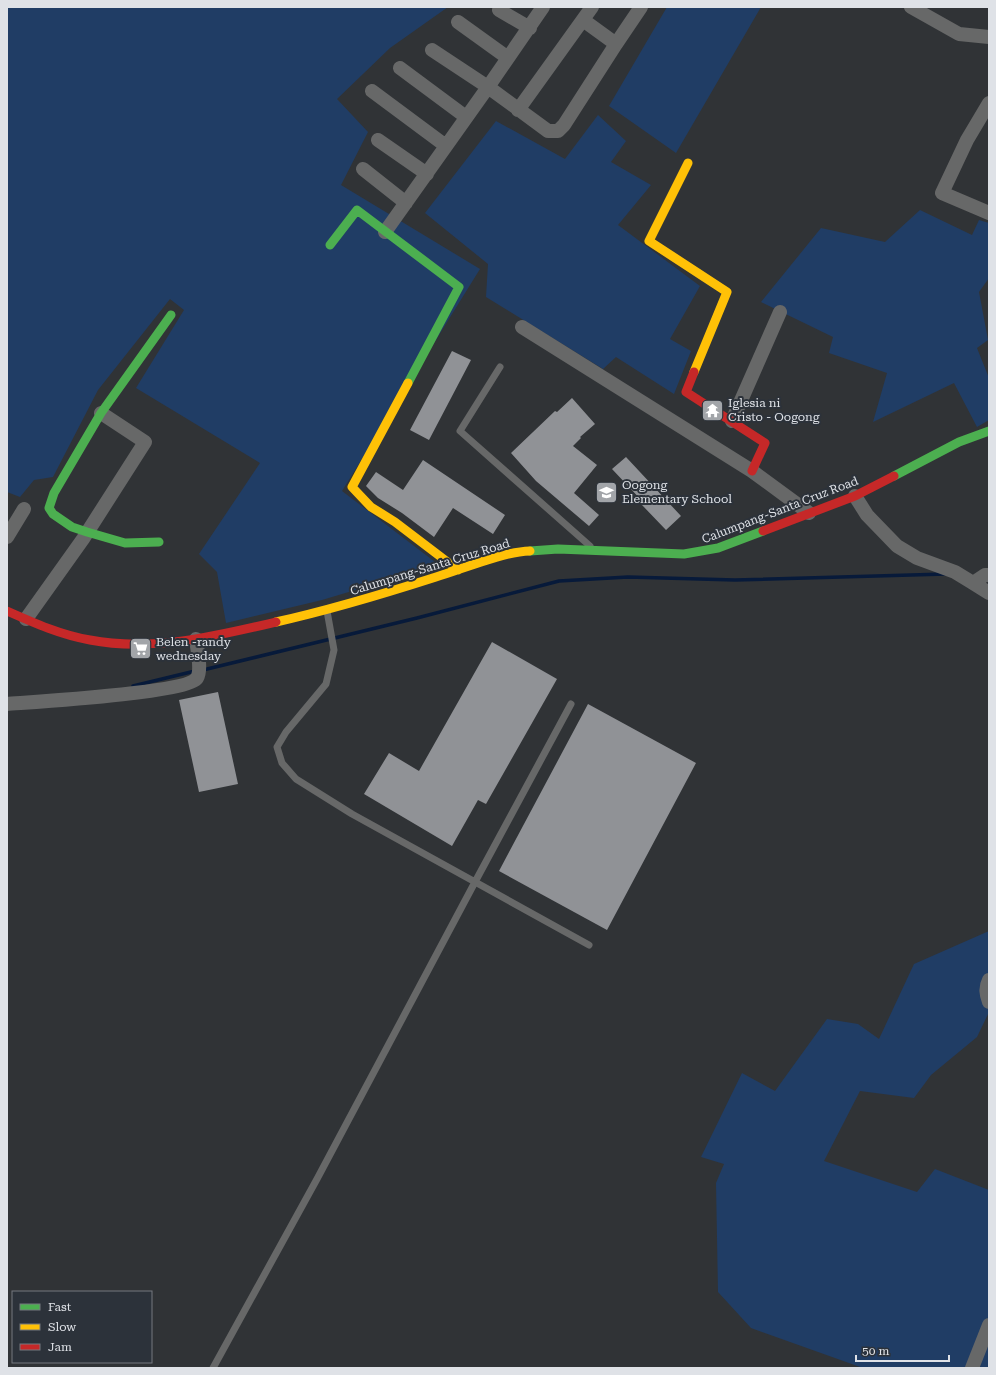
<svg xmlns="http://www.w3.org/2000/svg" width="996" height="1375" font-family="'Roboto Serif',serif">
<rect width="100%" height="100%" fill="#303336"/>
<path fill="#203d65" d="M7 7H448L390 48 337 99 368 132 341 185 480 269 342 491 439 565 322 600 226 623 217 572 199 554 260 463 136 388 184 310 170 299 98 390 53 477 34 480 20 497 7 492Z
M667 7H761L676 153 609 106Z
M598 115 626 141 611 162 651 185 618 225 700 286 670 339 691 351 674 394 616 357 603 369 486 297 488 264 425 213 496 121 565 159Z
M920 210 972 235 979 220 989 223V278L979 292 988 340 977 348 989 378V420L977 427 954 383 873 422 887 373 829 353 833 337 761 302 821 228 885 242Z
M989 931V1012L977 1037 931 1075 914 1098 860 1091 824 1161 917 1192 935 1169 989 1190V1368H863L751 1328 718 1292 716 1183 724 1164 701 1157 742 1073 775 1091 827 1019 858 1024 879 1039 914 964Z"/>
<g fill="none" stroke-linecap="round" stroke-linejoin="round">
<path stroke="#071a3a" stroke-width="3.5" d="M203 670 417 618 559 581 628 577 735 580 946 574
M133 686 195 671"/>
</g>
<path fill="#909296" d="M452 351 471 360 429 440 410 430Z
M572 398 595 424 580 437 581 438 573 446 597 465 574 493 599 515 589 526 536 481 511 453 555 411 557 412Z
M626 457 681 516 666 530 642 505 644 503 612 469Z
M423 460 505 515 493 534 453 508 434 537 402 513 378 498 366 486 376 472 403 490Z
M492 642 557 679 486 804 478 800 452 846 364 794 389 753 419 771Z
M218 692 238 784 199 792 179 700Z
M588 704 696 763 607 930 499 871Z"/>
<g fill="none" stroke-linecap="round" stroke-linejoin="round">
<path stroke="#676868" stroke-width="7" d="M500 367 460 431 590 546
M327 611 334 650 326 684 286 732 277 747 282 763 296 779 352 814 589 945
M213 1368 317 1179 475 882 571 704"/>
<path stroke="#676868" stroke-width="14" d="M911 7 959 34 989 37
M499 10 530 28
M583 20 616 44
M458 22 508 58
M432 50 488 87 548 131H558L564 125 616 44 641 7
M400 68 466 117
M372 91 446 146
M989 103 967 140 942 193 989 213
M518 110 592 7
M378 140 427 174
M363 169 406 203
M385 232 488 87 543 7
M522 327 752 471 809 513
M732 421 780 312
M855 496 867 515 897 546 917 558 955 572 973 583
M7 537 24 509
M989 575H985L973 583 989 593
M26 619 83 539 145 442 101 413
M7 704C32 702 187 693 197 678 202 670 197 648 196 639
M989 980C985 988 986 994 989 1002
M972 1368 989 1325"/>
<path stroke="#4caf50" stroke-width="9" d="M330 245 357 210 459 287 408 383
M894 476 959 442 989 431
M159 542 125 543 87 532 72 527 53 514 49 508 54 493 101 413 171 315
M530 551 558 549 684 554 718 548 763 531"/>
<path stroke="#ffc107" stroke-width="9" d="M688 163 649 241 727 292 694 372
M408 383 352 487 371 507 395 522 458 570
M276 622C330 610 383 594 436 577 463 569 502 552 530 551"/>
<path stroke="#c62828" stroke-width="9" d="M694 372 686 392 765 443 752 471
M763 531 855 496 894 476
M7 611C34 623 61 635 90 640 151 652 217 636 276 622"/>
</g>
<defs>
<symbol id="temple-square" viewBox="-11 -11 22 22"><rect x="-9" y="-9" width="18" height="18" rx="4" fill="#a2a5a9" stroke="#2c323a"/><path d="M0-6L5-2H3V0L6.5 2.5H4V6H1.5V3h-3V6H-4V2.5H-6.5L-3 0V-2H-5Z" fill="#fff"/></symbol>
<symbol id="school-square" viewBox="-11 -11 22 22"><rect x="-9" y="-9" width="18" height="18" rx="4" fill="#a2a5a9" stroke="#2c323a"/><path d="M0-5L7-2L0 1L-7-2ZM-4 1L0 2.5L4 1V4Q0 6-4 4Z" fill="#fff"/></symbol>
<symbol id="supermarket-square" viewBox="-11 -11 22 22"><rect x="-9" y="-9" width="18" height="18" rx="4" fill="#a2a5a9" stroke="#2c323a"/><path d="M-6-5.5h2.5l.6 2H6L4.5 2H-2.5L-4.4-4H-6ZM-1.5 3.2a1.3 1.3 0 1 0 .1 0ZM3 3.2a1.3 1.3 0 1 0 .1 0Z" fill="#fff"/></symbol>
</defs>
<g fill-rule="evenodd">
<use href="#temple-square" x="700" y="398" width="25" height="25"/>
<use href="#school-square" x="594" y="480" width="25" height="25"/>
<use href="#supermarket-square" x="128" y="636" width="25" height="25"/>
</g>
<g text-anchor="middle" stroke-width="4" stroke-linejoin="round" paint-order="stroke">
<g font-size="12" fill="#dfe2e7" stroke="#2c323a" text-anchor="start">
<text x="728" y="407">Iglesia ni<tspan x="728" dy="14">Cristo - Oogong</tspan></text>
<text x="622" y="489">Oogong<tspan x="622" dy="14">Elementary School</tspan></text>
<text x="156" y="646">Belen -randy<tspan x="156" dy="14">wednesday</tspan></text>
</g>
<g font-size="12" fill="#dfe2e7" stroke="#2c323a">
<text transform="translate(780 510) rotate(-21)" y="4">Calumpang-Santa Cruz Road</text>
<text transform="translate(430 567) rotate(-17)" y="4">Calumpang-Santa Cruz Road</text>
</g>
</g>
<rect width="996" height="1375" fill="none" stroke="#dfe2e7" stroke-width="16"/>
<rect x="12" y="1291" width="140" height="72" fill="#2c323a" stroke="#74787f"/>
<rect x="20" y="1304" width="20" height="6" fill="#4caf50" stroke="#74787f"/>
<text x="48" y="1311" font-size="12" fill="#dfe2e7">Fast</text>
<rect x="20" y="1324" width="20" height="6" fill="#ffc107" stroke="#74787f"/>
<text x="48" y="1331" font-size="12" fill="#dfe2e7">Slow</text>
<rect x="20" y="1344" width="20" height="6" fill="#c62828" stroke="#74787f"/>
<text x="48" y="1351" font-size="12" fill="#dfe2e7">Jam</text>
<path d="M856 1355v6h93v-6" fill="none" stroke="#dfe2e7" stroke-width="2"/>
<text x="862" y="1355" font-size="12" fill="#dfe2e7" stroke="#2c323a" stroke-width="3" paint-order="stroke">50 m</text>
</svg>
